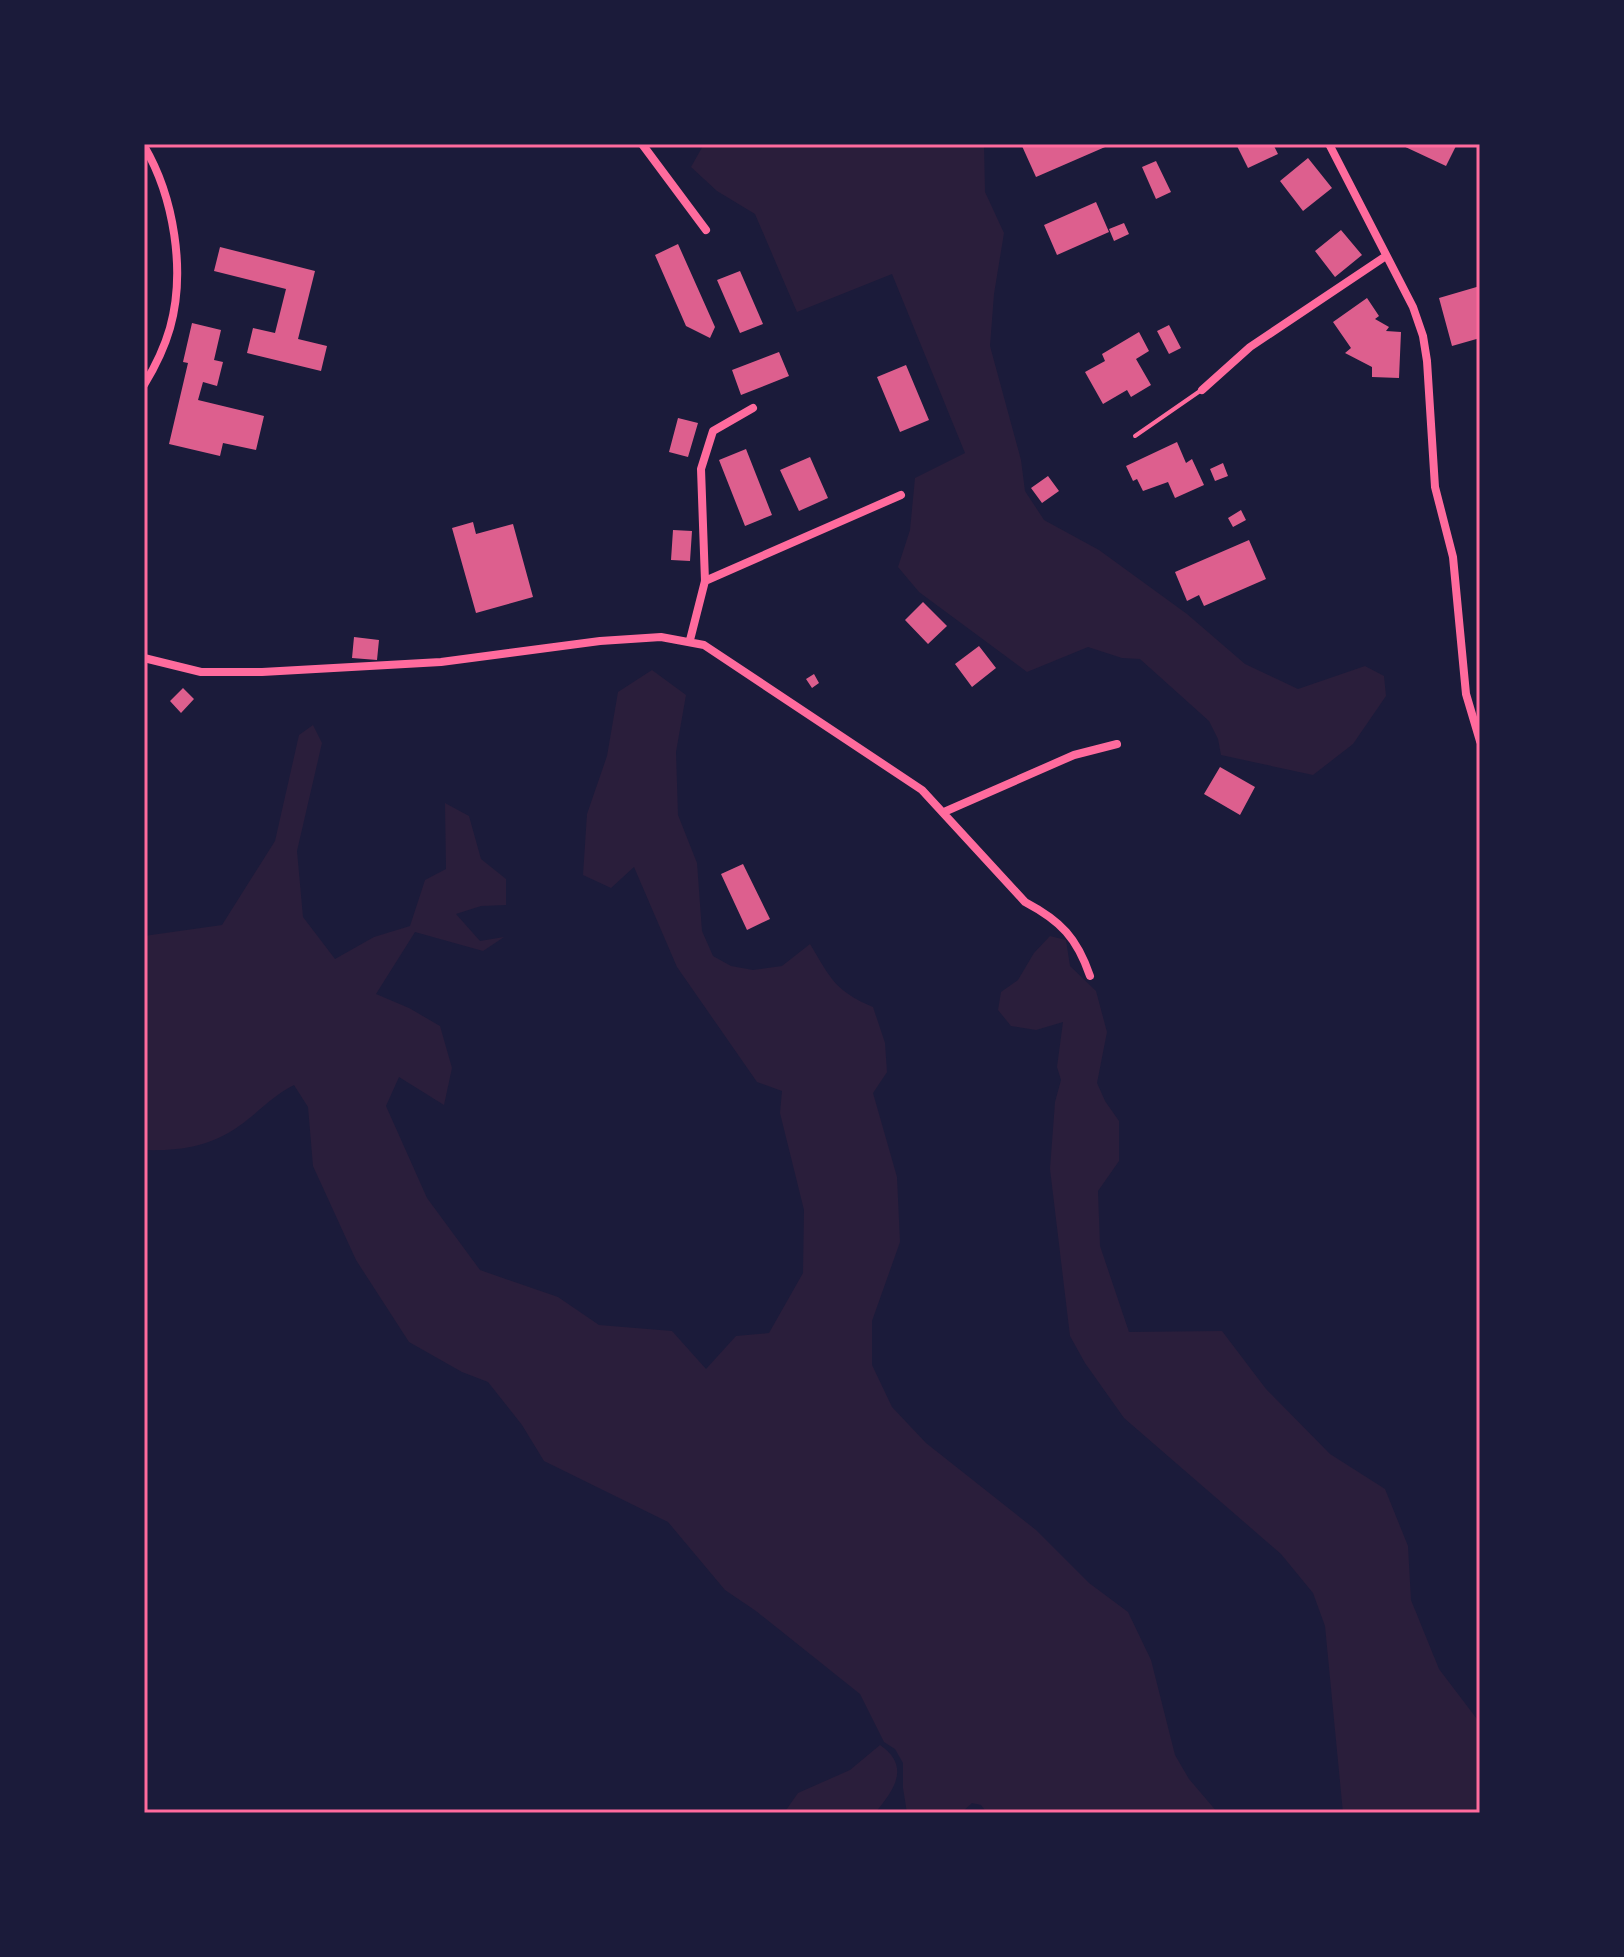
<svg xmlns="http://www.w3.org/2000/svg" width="1624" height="1957" font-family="'PT Sans',sans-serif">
<rect width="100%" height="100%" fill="#1b1b3a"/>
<path fill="#2a1e3b" d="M704 144H984L985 192 1004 233 994 294 990 346 1021 460 1025 491 1044 520 1099 550 1187 614 1245 664 1298 689 1365 666 1384 676 1386 696 1353 744 1313 775 1221 755 1218 739 1209 721 1140 659 1122 658 1088 647 1027 672 919 592 898 567 910 530 915 478 965 453 892 274 797 312 755 214 717 191 691 167Z
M652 670 686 695 676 752 678 815 697 863 702 931 713 956 731 966 753 970 782 966 810 944C831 979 835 991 873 1007L885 1043 887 1072 873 1093 897 1177 900 1242 872 1321V1365L892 1407 926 1443 1036 1530 1089 1583 1128 1612 1151 1660 1175 1755 1189 1779 1218 1813H987L981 1805 972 1803 961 1813H907L903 1788V1763L895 1749 884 1742 860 1694 756 1611 725 1590 668 1522 544 1461 522 1425 488 1382 462 1372 409 1342 356 1260 313 1166 308 1107 294 1085C273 1095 258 1113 239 1126 210 1147 179 1151 144 1150V936L222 925 275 841 299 735 313 725 322 743 297 851 303 917 335 959 374 937 410 926 425 880 446 869 445 803 469 816 481 859 506 879V905L481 906 456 914 480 941 504 937 483 951 415 932 376 994 409 1008 440 1026 452 1068 444 1105 399 1077 386 1106 427 1198 480 1270 558 1297 599 1325 672 1331 706 1369 736 1336 769 1333 803 1273 804 1210 780 1113 782 1091 757 1082 677 967 634 867 611 888 583 875 587 814 607 756 618 692Z
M1050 936 1066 940 1070 966 1096 991 1107 1032 1097 1083 1105 1101 1119 1121V1161L1098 1191 1100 1246 1129 1332 1222 1331 1266 1389 1330 1454 1385 1489 1408 1546 1411 1600 1439 1669 1480 1723V1813H1343L1325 1626 1313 1593 1281 1554 1124 1418 1085 1363 1070 1336 1050 1169 1055 1102 1061 1080 1057 1067 1063 1022 1036 1030 1011 1026 998 1010 1001 992 1018 980 1034 953Z
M880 1745C912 1767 893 1791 875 1813H784L798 1793 850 1770Z"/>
<path fill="#dd5f8e" d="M1026 144H1112L1036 177 1022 146Z
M1236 144H1273L1278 154 1248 168Z
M1399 144H1457L1446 166Z
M1308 158 1332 188 1303 211 1280 181Z
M1156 161 1171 192 1156 199 1142 167Z
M1096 202 1109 232 1057 255 1044 225Z
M1124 223 1129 234 1114 241 1109 229Z
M1341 230 1362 255 1335 277 1315 251Z
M678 244 715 327 710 338 686 326 655 255Z
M220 247 315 271 298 339 327 346 321 371 247 353 253 328 275 333 286 289 214 271Z
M740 271 763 324 740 333 717 280Z
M1480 286V338L1452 346 1439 298Z
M1367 298 1379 316 1375 319 1389 327 1386 331 1401 332 1399 378 1372 377V367L1345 353 1351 348 1333 322Z
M192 323 221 330 214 360 223 362 217 386 203 382 198 400 264 416 256 450 223 443 220 456 169 444 188 363 183 362Z
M1169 325 1181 348 1169 354 1157 331Z
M1139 332 1149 351 1136 359 1151 385 1131 397 1127 390 1103 404 1085 372 1105 361 1102 354Z
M779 352 789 376 741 395 732 370Z
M906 365 929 420 900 432 877 377Z
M678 418 698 423 688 457 669 452Z
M1177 442 1186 463 1192 459 1204 485 1175 498 1168 482 1143 491 1137 479 1133 481 1126 466Z
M746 449 772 515 745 526 719 460Z
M810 457 828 498 799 511 780 470Z
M1223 463 1228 476 1215 481 1210 469Z
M1048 476 1059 491 1042 503 1031 488Z
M1241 510 1246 520 1233 527 1228 518Z
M473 522 476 534 513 524 533 597 476 613 452 528Z
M673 530 692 531 690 561 671 560Z
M1249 540 1266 579 1204 606 1199 595 1187 601 1175 572Z
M923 602 947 626 928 644 905 620Z
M354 637 379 640 377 660 352 658Z
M979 646 996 668 972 687 955 664Z
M814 674 819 683 812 688 806 679Z
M183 688 194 699 181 713 170 701Z
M1220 767 1255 787 1240 815 1204 794Z
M743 864 770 919 747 930 721 874Z"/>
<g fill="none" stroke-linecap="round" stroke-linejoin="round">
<path stroke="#ff6b9d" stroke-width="4" d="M1135 436 1200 391"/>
<path stroke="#ff6b9d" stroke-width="8" d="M642 144 706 230
M1329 144 1413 307 1423 336 1427 361 1435 487 1453 557 1466 694 1480 741
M144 146C174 197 186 271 170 328 164 349 155 367 144 385
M1202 390 1250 347 1386 256
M705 581 901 495
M690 640 705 581 701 469 713 431 753 408
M144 658 201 672H262L441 662 600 641 661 637 704 645 922 790 1025 902C1061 921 1077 938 1090 976
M944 812 1074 755 1117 744"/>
</g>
<rect width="1624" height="1957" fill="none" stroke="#1b1b3a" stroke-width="292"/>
<rect x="146" y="146" width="1332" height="1665" fill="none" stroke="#ff6b9d" stroke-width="3"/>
</svg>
